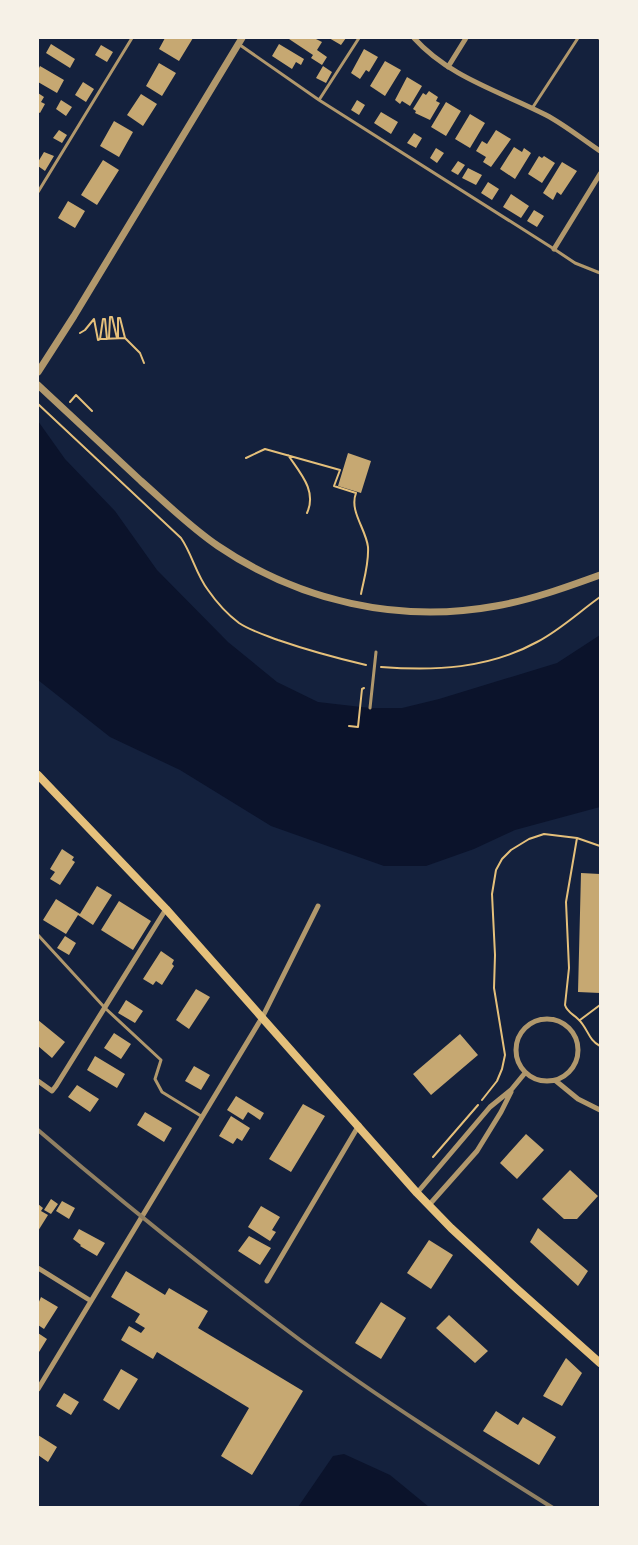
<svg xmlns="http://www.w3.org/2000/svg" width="638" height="1545" font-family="'Nunito Sans',sans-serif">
<rect width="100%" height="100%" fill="#14213d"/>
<path fill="#0b132b" d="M38 421 65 459 115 511 157 570 228 642 277 682 318 702 370 708H402L439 699 557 663 600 635V807L515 830 474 849 426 866H384L271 826 180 770 110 737 38 680Z
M344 1454 390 1475 429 1507H298L333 1456Z"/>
<path fill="#c6a872" d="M165 38H193L179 61 159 49Z
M290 38H314L322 42 317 50 327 57 322 65 311 58 313 55 289 39Z
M329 38H346L341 45Z
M51 44 75 59 70 68 46 53Z
M279 44 304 59 301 65 296 62 292 69 272 56Z
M101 45 113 52 107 62 95 55Z
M364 49 378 57 369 72 366 70 360 79 351 73Z
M385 61 401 70 385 96 370 86Z
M159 63 176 73 162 96 146 86Z
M40 66 64 80 57 93 38 82V70Z
M323 66 332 72 326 83 316 78Z
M407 77 422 86 410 106 402 101 400 104 395 100Z
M83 82 94 89 86 102 75 95Z
M429 91 438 97 436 101 440 103 430 120 415 113 416 111 413 109 423 93 426 95Z
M38 93 44 97 41 102 45 104 40 113 38 112Z
M141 94 157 104 143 126 127 115Z
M61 100 72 107 66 116 56 109Z
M357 100 365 105 359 115 351 110Z
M446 102 461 111 446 136 431 127Z
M381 112 398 122 391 134 374 123Z
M470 114 485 123 470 148 455 139Z
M114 121 133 132 119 157 100 146Z
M59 130 67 135 62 143 53 138Z
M496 130 511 139 491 167 483 162 486 157 476 151 482 141 487 144Z
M414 133 422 138 416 148 407 143Z
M514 147 522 152 524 148 531 153 515 179 500 169Z
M436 148 444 153 437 163 430 158Z
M44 152 54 156 45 171 38 166V162Z
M539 156 542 158 544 156 555 163 542 183 528 174Z
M103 160 119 170 97 205 81 195Z
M458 161 465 165 458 175 451 171Z
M562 162 577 171 561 195 557 192 553 200 543 193Z
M468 168 482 175 476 185 462 178Z
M488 182 499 189 492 200 481 193Z
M511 194 529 206 521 218 503 207Z
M68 201 85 211 75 228 58 218Z
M534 210 544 216 537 227 527 221Z
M348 453 371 461 361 493 338 486Z
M62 849 74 857 72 860 75 862 60 885 50 879 55 872 50 869Z
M581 873 600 874V993L578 992Z
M97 886 112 895 93 925 78 915 66 934 43 920 56 899 80 914Z
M119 901 151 921 133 950 101 930Z
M65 936 76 943 69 955 57 948Z
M161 951 174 960 172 964 174 966 162 985 156 981 153 985 143 979Z
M196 989 210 997 189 1029 176 1020Z
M126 1000 143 1011 135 1023 118 1013Z
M38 1020 65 1042 52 1058 38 1046Z
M114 1033 131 1044 121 1059 104 1048Z
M460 1034 478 1055 431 1095 413 1074Z
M95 1056 125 1074 117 1088 87 1070Z
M194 1066 210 1075 201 1090 185 1081Z
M77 1085 99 1099 90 1112 68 1097Z
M236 1096 264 1113 260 1120 248 1112 243 1120 227 1110Z
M303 1104 325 1116 291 1172 269 1159Z
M145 1112 172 1128 164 1142 137 1125Z
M231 1116 250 1128 242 1141 237 1138 233 1144 219 1136Z
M526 1134 544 1150 517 1179 500 1163Z
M570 1170 598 1196 577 1219H564L542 1199Z
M51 1199 58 1204 51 1214 44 1210Z
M62 1201 75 1208 69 1219 56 1211Z
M38 1204 43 1208 41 1211 48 1215 38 1231Z
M261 1206 280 1217 272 1230 276 1232 270 1241 248 1227Z
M538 1228 588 1271 578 1286 530 1242Z
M79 1229 105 1243 97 1256 80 1246 81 1245 73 1239Z
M249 1236 271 1248 260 1265 238 1251Z
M429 1240 453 1255 431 1289 407 1273Z
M126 1271 165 1295 169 1288 208 1311 198 1328 303 1391 252 1475 221 1456 249 1408 157 1352 153 1359 121 1340 129 1326 141 1333 145 1328 135 1322 140 1314 111 1297Z
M41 1297 58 1307 44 1329 38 1325V1304Z
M381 1302 406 1318 381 1359 355 1343Z
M449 1315 488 1351 475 1363 436 1328Z
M38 1333 47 1339 39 1352 38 1351Z
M566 1358 582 1373 562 1406 543 1396Z
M121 1369 138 1379 119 1410 103 1400Z
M64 1393 79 1402 71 1415 56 1406Z
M496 1411 518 1425 523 1417 556 1437 539 1465 483 1431Z
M38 1435 57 1447 48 1462 38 1455Z"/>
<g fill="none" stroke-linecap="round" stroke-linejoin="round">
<path stroke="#e5c07b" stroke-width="2" d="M80 333 85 330 94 319 98 340 100 339
M109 338 110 317H112L117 338
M118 338V318H120L125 338 140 353 144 363
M100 339 103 319H105L107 339
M101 339 125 338
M70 402 76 395 92 411
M38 404 181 538C192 554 196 574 208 590 217 603 227 614 239 623 251 631 265 635 278 640 307 650 336 658 366 665
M288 455C301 474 317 491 307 513
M246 458 265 449 340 470 334 486 356 493C349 511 366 529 368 547 369 563 364 579 361 594
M381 667C435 671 488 669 537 642 560 630 579 612 600 597
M349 726 358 727 362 689 364 688
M577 838 566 902 569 968 565 1005C567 1012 573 1014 578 1019 588 1028 588 1040 600 1046
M580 1020 600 1005
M482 1100 497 1081 502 1069 505 1055 494 988 495 955 492 894 496 870 502 859 511 850 529 839 544 834 577 838 600 846
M433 1157 478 1105"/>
<path stroke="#b1986c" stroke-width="3" d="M599 38 600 39
M240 45 319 100 554 249 575 263 600 273
M319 100 359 38
M533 107 578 38
M38 192 132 38
M370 708 376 652
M38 935 105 1008 161 1060 155 1079 162 1092 201 1116"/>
<path stroke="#b1986c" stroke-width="5" d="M414 38C449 77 499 91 546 115 565 125 582 139 600 151
M448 67 466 38
M554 249 600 174
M516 1050a31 31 0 1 1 62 0a31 31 0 1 1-62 0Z
M38 1081 52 1091 56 1086 166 909
M556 1081 578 1099 600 1110
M417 1193 490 1107 511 1090 525 1073
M429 1205 477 1151 501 1112 511 1092
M38 1268 91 1301
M267 1281 359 1125
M38 1389 263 1016 318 906"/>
<path stroke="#b1986c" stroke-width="7" d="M38 372 74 316 242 38
M38 385C72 417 107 449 141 481 166 503 190 527 218 546 299 601 399 624 496 606 531 600 567 587 600 575"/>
<path stroke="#e5c07b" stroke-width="8" d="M38 775 166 909 417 1193 451 1228 517 1289 600 1363"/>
<path stroke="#918062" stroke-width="4" d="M38 1130C123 1203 210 1273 300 1340 382 1400 467 1454 553 1508"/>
</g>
<rect width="638" height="1545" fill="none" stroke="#f6f1e7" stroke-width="78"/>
</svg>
